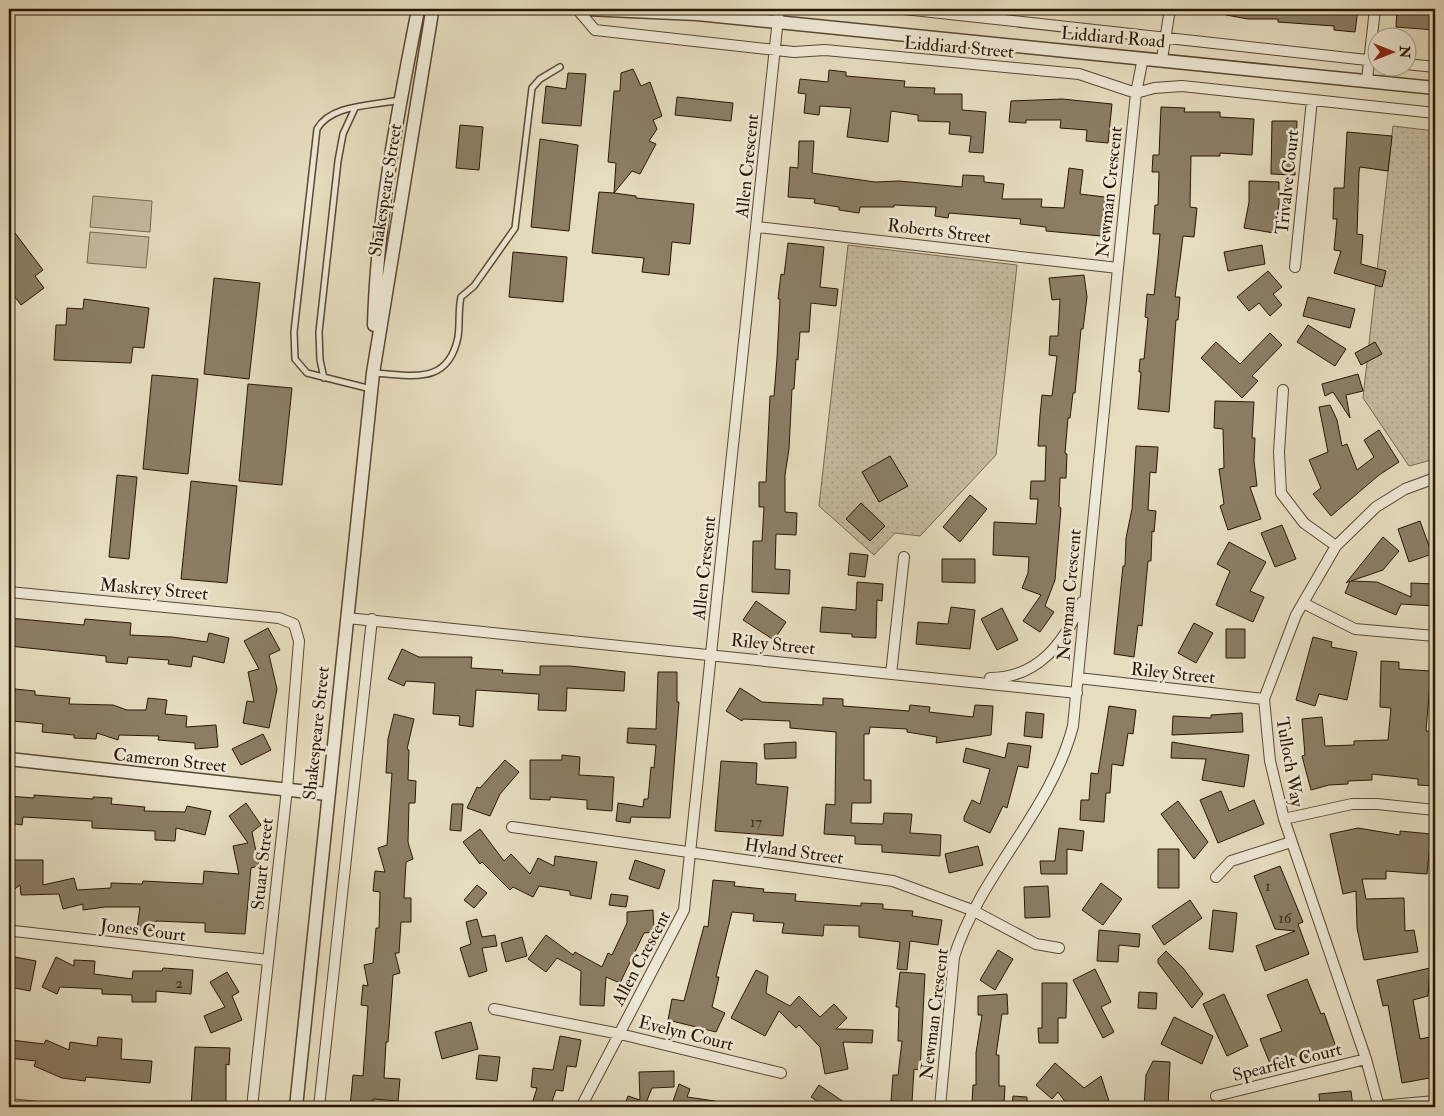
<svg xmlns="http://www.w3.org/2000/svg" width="1444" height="1116" font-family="'IM FELL Double Pica',serif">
<defs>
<pattern id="park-dots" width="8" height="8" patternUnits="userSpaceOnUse" patternTransform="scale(1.25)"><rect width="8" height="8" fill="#c6bba0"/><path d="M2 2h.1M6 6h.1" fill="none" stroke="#aaa088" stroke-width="1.8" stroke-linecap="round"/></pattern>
</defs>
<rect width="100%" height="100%" fill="#e6ddc0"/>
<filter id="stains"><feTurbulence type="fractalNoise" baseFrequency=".004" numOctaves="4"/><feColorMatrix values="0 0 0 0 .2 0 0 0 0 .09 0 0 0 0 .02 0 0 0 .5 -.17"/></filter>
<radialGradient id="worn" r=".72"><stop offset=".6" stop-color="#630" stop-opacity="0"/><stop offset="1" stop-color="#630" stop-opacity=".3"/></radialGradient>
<path fill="#c6bba0" stroke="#776952" d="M93 196 152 201 150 232 90 227Z
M90 232 149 237 146 268 87 263Z"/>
<path fill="url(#park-dots)" stroke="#776952" d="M1393 126 1435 131V459L1409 466 1363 398Z
M848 245 1017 265 996 455 920 536 895 533 874 555 819 506Z"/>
<path fill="#8b7e65" stroke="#281703" d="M1227 9H1358L1355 32 1334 30V26L1278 22V19H1248L1226 15Z
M1397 9 1435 10V30L1396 27Z
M633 69 641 86 650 82 662 116 653 120 657 129 649 141 656 144 640 174 632 171 614 193 636 196V198L694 204 690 244 672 242 669 275 642 272 644 258 592 253 599 192 614 193 616 163 608 162 614 91H620L621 73Z
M829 70 846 72V76L905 81 904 87 935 88 934 94H962V110L986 112 983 153 969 152 971 136 949 134 950 122 918 121V115L891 111 888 142 847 137 851 108 820 106 819 115 804 113 806 94 798 93 800 79 828 82Z
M568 73 586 74 581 126 542 123 546 86 566 89Z
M677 97 733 103 731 121 675 115Z
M1062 99 1112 104 1108 143 1086 141 1087 130 1060 128 1061 120H1026V123L1009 122 1011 101Z
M1161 107 1185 108 1184 112H1220V117L1254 119 1252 155 1220 153V156H1191L1190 207 1197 208 1194 237 1183 236 1180 260 1175 297H1180L1178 320H1176L1169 412 1138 409 1141 372H1139L1140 359H1144L1148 318 1145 317 1147 294 1154 295 1158 258 1160 234H1153L1155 205H1158L1159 172H1152L1153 155H1159Z
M1272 121H1297L1295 175 1271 174Z
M460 125 483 127 479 170 456 168Z
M1347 132 1392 136 1388 171 1360 167 1359 172 1357 234 1363 235 1361 264 1386 271 1382 287 1334 273 1341 251 1334 250 1337 219H1333L1334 188H1344Z
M540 139 578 145 569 231 531 227Z
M799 141H814L812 173 875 182 899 181 962 187 963 175 984 176V182L1004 184 1002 199H1042L1041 207 1064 208 1069 168 1083 170 1080 194 1105 197 1101 236 1046 231V227L1020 224 1021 219 949 213 948 218 935 216 936 207 894 205V207H860L859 213 839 210V207L814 203 815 199 788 197 790 167 798 168Z
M1249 181 1279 182V204L1274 233 1244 228 1249 202Z
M9 225 43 270 35 276 44 288 21 305 9 289Z
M788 243 824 247 820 287 838 289 836 306 811 303 809 332H800L798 360 796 359 794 389H792L789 449 785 475V512L797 513 796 535 776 534 775 569 790 570 789 594 752 592 753 541H762L764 507H759V482H766L770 396H774L777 358 780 299H778L781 274 784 275Z
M1262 245 1265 264 1228 271 1224 252Z
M513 252 567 257 563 302 509 297Z
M1268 271 1282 287 1273 294 1282 305 1270 316 1259 303 1249 311 1237 297Z
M1084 275 1087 297 1083 329H1081L1075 393H1073L1070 418H1068L1065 453 1067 454 1066 478H1060L1059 507 1061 508 1055 580 1045 606 1054 612 1040 632 1023 621 1041 595 1022 588 1028 573 1029 557 993 555 994 522 1036 524 1038 499H1030L1031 481H1045L1046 446H1038L1040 415 1042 395 1052 396 1057 356 1049 355 1050 336H1058L1060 299 1052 300 1049 278Z
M214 278 260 283 249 379 204 374Z
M1308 297 1355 309 1350 328 1303 316Z
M84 299 149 308 144 348 133 347 131 363 54 360 56 325H66L67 308 83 309Z
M1308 325 1346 349 1335 366 1297 342Z
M1270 333 1282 345 1252 376 1258 381 1242 398 1201 358 1216 342 1240 364Z
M1375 342 1382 354 1361 365 1355 353Z
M1358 374 1363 391 1346 395 1350 418 1333 392 1325 396 1322 384Z
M152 375 198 379 188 474 143 469Z
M248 384 292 388 282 485 239 481Z
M1215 401 1254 402 1252 438H1255L1254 461 1257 486 1250 487 1261 519 1228 530 1220 506 1224 504 1219 469 1224 468 1223 429 1214 428Z
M1330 405 1337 420 1342 446 1347 444 1357 470 1374 457 1364 440 1379 430 1399 462 1379 475 1331 516 1313 494 1321 488 1309 460 1328 452 1319 407Z
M1136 446 1158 447 1156 473 1150 472 1148 510 1156 511 1154 532 1152 531 1151 561H1148L1142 626 1138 625 1134 657 1114 654 1123 566H1125L1126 538 1132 509Z
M890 456 908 486 879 502 862 472Z
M117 475 137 477 129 559 109 557Z
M191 481 237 486 227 583 181 579Z
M970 495 987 509 960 542 943 527Z
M861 503 885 526 870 541 846 519Z
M1420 521 1432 554 1409 562 1398 529Z
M1282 525 1296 559 1275 567 1261 533Z
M1383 537 1399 551 1383 570 1351 581 1377 582 1411 597V583L1435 584V606L1401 604 1396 615 1345 593 1350 581 1346 583Z
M1229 542 1266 562 1250 591 1264 597 1253 622 1216 605 1230 571 1217 564Z
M850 553 868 555 865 577 848 575Z
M942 559H975V583L942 582Z
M857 582 883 584 882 601 877 600 876 638 852 637V634L820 632 822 607 856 610Z
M756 601 786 622 774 640 743 620Z
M951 607 975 610 970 649 916 644 918 622 948 624Z
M1002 608 1018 640 997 650 981 619Z
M9 618 84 625 85 619 131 623 130 635 172 637 207 642 209 633 229 638 224 663 193 656 191 667 168 664 169 660 128 657 127 664 106 662V656L9 646Z
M1194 623 1213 633 1196 663 1178 653Z
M268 628 280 650 269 655 277 689 269 728 243 723 247 701 254 702 248 672 259 669 244 641Z
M1226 629H1245V658H1226Z
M1313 637 1332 642 1331 647 1357 652 1347 700 1319 694 1315 706 1296 700Z
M402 649 419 657H472L471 668 503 670 502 673 540 675V666H570L625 672 624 691 567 688 566 711 538 710 539 694 476 690 473 727 459 725 460 716 433 714 435 683 406 681 404 686 388 679Z
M1381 661 1399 662V669L1431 671 1426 731H1435V786L1418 785V779L1372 774V780L1348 781V784L1329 785 1311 790 1302 756 1305 755 1302 719 1322 717 1325 746 1354 745V741L1388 740 1391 708 1380 707Z
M658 672H677V702H679L670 818 631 817 630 823 616 821 618 803 643 807 644 799H648L651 767 654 768 656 745 627 743 628 728 656 729Z
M740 688 762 702 780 703 823 705V698L843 699V706L909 711 910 705 930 707 929 712 973 717 975 705 993 706 991 735 936 743 937 737 907 732V729L870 727 869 734H864V780H871V803H852L851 823 883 824 884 813 912 814 910 833 941 835 940 856 882 852V845L855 844V836L824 834 826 804 835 805 836 732 790 728V721L743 719 742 721 726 711Z
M15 689 35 691V695L70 698 69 704 113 705 127 710H146L148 698 167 700 165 714 187 716 186 727 216 725 218 747 195 749V743L158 740 159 736 119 735 118 740 97 733 96 739 74 738V735L42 732 43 724 12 721Z
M1109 706 1136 710 1133 734 1128 733 1123 766 1112 764 1110 793H1106L1104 822 1080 820 1081 800H1089L1091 773 1098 774Z
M1026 712 1044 714 1042 738 1024 736Z
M1242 713 1243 732 1172 735 1173 716 1211 718V715Z
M394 714 414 719 407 749 409 750 408 780 416 781 415 803H409L408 842 413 859 406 862 404 898H411V922H401L399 953H395L400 973 393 975 388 1042H386L384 1078 400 1079 398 1101 373 1099V1107H350L353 1075 363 1076 368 1006 361 1005 363 985 368 986 364 965 373 963 376 928H379L380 892 373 891 375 871 385 872 378 848 387 845 392 773H386L388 739Z
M263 734 271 750 241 765 232 749Z
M796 742V758L765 759 764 744Z
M1172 742 1249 755 1244 787 1202 780 1206 759 1171 758Z
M1008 743 1031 746 1028 768 1018 766 1007 808 1003 806 990 833 964 821V817L972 800 980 804 990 769 963 762 966 748 1005 758Z
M562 755 580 757 579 775 614 777 612 811 587 809V800L550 797V800L530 799V760H562Z
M505 760 519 772 500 794 490 816 467 808 477 787 480 788Z
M721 761 757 763 756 784 788 787 783 836 715 831Z
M1221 791 1229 811 1254 800 1264 824 1218 843 1200 800Z
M34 795 93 799V797L112 798 111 804 145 807 144 811 185 812 187 806 211 811 205 835 176 828 175 841 155 840V831L92 828V821L23 817 22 825 9 823V796L34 798Z
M1178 801 1208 842 1194 859 1161 814Z
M246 803 261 825 252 832 259 866 251 868 245 934 205 932V923L156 921 155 931 137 929 140 907H105L83 910V904L63 909 59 894 21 895 20 885 9 893V860H43V885L74 878 77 890 111 888V883L142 884 143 881 203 884 204 871 239 874 233 846 248 843 229 816Z
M452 804H463L461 831 450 830Z
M1059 828 1084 831 1082 851 1067 849V874H1041L1040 861H1055Z
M1358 828 1400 835V831L1431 834 1427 874 1386 871V879H1362L1366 899 1404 898 1405 931 1414 930 1418 952 1364 960 1357 928 1356 891 1343 894 1330 834Z
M480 829 504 861 511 854 530 874 538 858 554 866 555 856 597 862 591 899 570 895V891L539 886 533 897 513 887 510 890 482 862 480 864 463 842Z
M978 846 983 865 949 873 945 854Z
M1158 849H1179V888H1158Z
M635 860 665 870 659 889 629 879Z
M1280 866 1303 922 1298 924 1309 954 1265 971 1256 946 1295 931 1275 929 1254 876Z
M713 880 735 882 734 886 764 889 763 892 796 894 795 901 861 906V903L883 904V909L913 911 912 916 942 920 938 945 910 941 907 970 897 969 900 942 859 937V926L824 925 823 936 782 933 784 923 753 921 754 914 732 912 716 977H719L712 1007 725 1013 716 1032 668 1020 672 999 684 1001 704 926 708 927Z
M1101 883 1122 899 1103 925 1082 910Z
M477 885 487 893 474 908 464 900Z
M1048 886 1050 917 1025 918 1024 887Z
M611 894 628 896 626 907 609 905Z
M1190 900 1202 918 1164 945 1152 926Z
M653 910 654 932 644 933 620 983 606 977 604 1006 580 1005 581 971 557 958 546 972 528 959 546 935 573 955 575 952 602 967 608 953 612 955 627 923V912Z
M1213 910 1237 913 1233 952 1209 949Z
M477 919 482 937 495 935 497 946 482 948 487 971 469 977 460 948 471 944 466 922Z
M1099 930 1140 934 1139 947 1119 945 1118 962 1097 961Z
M522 937 527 956 506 962 501 943Z
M998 950 1013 959 995 990 980 980Z
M1166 951 1183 968 1203 994 1192 1008 1158 963V959Z
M15 957 36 961 30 991 10 987Z
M56 957 74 966V960L95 961 94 974 132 979 133 971H162L163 968 193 970 191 994 156 991V1002H132V995L102 994V989L60 987 57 994 42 987Z
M1430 968 1428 996 1413 1000 1420 1039 1435 1036V1077L1402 1083 1388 1005 1383 1006 1377 980Z
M1095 969 1111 1002 1101 1007 1114 1032 1103 1038 1073 980Z
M756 970 768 976 766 993 790 1006 799 996 820 1017 834 1004 847 1018 836 1029 873 1030 872 1043 843 1042 848 1069 825 1074 820 1047 799 1025 796 1028 779 1011 765 1036 731 1018Z
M227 972 239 992 232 996 242 1020 211 1033 204 1016 225 1007 210 982Z
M900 972 925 974 920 1070 914 1069 912 1102 891 1101 893 1075H898L902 1041H898L899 1007H896Z
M1307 979 1321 1014 1324 1013 1336 1047 1305 1058 1304 1054 1271 1066 1260 1039 1282 1031 1267 995Z
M1042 983H1067L1066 1018H1058V1043H1039L1038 1028H1042Z
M1139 992 1157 993 1156 1009 1138 1008Z
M1007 994 1008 1014H1002L996 1055H999V1086H1005L1004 1105 972 1103 973 1085H976V1053L982 1015H978V996Z
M1224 994 1248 1046 1227 1056 1203 1004Z
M1174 1017 1213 1036 1202 1064 1161 1044Z
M471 1022 478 1049 442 1059 435 1032Z
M560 1036 581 1040 576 1067 567 1066 563 1091 556 1090 550 1107H531L537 1088 531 1087 533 1068 553 1070Z
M98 1037 122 1039 121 1059 152 1061 150 1083 86 1077 85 1081 62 1078 34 1066 36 1061 9 1058 11 1040 44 1044 46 1040 69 1050 70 1042 97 1046Z
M195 1047 230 1048 229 1065 226 1064V1107H191Z
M479 1055 500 1057 497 1081 476 1079Z
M1153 1061 1170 1062 1168 1107H1144L1146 1075Z
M1055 1063 1084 1088 1101 1076 1109 1101 1100 1107H1069L1058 1092 1052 1099 1036 1085Z
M674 1071V1087L652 1088 646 1103 656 1107H624L628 1096 640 1100 639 1072Z
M679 1084 690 1089 687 1097 715 1101V1107H671Z
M819 1085 851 1107H813L817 1101 811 1097Z
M1351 1091 1353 1107H1320L1319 1094Z
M1013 1096 1027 1097V1107H1012Z"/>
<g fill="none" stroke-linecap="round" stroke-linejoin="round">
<defs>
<path id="service" d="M374 373C412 375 448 386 458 337 460 324 458 310 461 297L474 286 515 228 532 88 540 79 560 67
M324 378 320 360 319 332 338 161 343 134 355 108
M371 389 307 373 295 359 294 332 317 129C331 104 373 106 399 100"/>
<path id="minor" d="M577 9 595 30 794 52 825 50 1079 74 1136 93 1154 88 1182 86 1435 113
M904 9 1376 61
M1162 59 1170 9
M1406 64 1435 67
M1367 80 1375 9
M757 227 1118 268
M1295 267 1312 100
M1283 390 1279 452 1281 493 1304 523 1336 546
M9 592 279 618 294 624 299 641 287 789 252 1107
M1303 603 1355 629 1435 636
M347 618 1077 693
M891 674 904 557
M990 678C1038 678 1064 643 1082 602
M1078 678 1264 699
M1284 819 1352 804H1377L1435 810
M512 827 893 881 972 910 1036 944 1059 948
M1216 877 1231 861 1291 842
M14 931 268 960
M494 1009 620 1034 781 1073
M1216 1096 1366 1059
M9 1104 38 1107
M1379 1106 1435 1101
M319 1107 372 619
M581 1107 684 910 779 9
M940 1107 954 957C980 874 1051 811 1073 726L1118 268 1136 93 1143 58
M1379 1107 1366 1059 1284 819 1270 761 1264 699 1296 615 1336 546 1376 507 1405 489 1435 478"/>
<path id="tertiary" d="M586 9 697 14 1435 88
M374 325C377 219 397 115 418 10
M9 759 327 794
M296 1107 373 373 432 12"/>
</defs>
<use href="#service" stroke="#584832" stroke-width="8"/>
<use href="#minor" stroke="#584832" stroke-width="12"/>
<use href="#tertiary" stroke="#584832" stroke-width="15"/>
<use href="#service" stroke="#efe9d6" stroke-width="5"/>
<use href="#minor" stroke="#efe9d6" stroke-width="10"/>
<use href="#tertiary" stroke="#efe9d6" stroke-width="12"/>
</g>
<g text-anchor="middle" stroke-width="5" stroke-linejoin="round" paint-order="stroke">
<g font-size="15" fill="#41311c">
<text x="756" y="827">17</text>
<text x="1268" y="891">1</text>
<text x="1285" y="923">16</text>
<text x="179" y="988">2</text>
</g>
<g font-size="18" fill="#281703" stroke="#efe9d6">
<text transform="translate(1113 37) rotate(5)" y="6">Liddiard Road</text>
<text transform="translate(959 47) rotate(5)" y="6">Liddiard Street</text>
<text transform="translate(747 166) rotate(-84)" y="6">Allen Crescent</text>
<text transform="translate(1287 182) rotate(-84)" y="6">Trivalve Court</text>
<text transform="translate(385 190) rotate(-81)" y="6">Shakespeare Street</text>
<text transform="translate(1109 192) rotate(-84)" y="6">Newman Crescent</text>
<text transform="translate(939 231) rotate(7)" y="6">Roberts Street</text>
<text transform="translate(704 568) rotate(-84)" y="6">Allen Crescent</text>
<text transform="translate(154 589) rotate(5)" y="6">Maskrey Street</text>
<text transform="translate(1069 595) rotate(-85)" y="6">Newman Crescent</text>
<text transform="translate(773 644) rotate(6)" y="6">Riley Street</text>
<text transform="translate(1173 673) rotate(6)" y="6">Riley Street</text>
<text transform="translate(316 733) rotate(-84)" y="6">Shakespeare Street</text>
<text transform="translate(170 760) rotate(6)" y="6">Cameron Street</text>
<text transform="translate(1290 762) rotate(80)" y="6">Tulloch Way</text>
<text transform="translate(794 851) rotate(8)" y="6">Hyland Street</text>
<text transform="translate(262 864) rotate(-84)" y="6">Stuart Street</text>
<text transform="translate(143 930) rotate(7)" y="6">Jones Court</text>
<text transform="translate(641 958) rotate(-62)" y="6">Allen Crescent</text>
<text transform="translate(934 1014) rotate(-83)" y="6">Newman Crescent</text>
<text transform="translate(686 1033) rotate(14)" y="6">Evelyn Court</text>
<text transform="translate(1287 1062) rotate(-14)" y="6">Spearfelt Court</text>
</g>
</g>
<rect width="1444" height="1116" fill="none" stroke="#e6ddc0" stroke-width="30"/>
<rect x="10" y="10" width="1424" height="1096" fill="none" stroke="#281703" stroke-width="2.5"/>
<rect x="15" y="15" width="1414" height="1086" fill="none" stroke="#281703"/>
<g transform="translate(1392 52) rotate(90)"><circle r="24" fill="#efe9d6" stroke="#9f9582"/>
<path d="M0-4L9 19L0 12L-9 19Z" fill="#8f2418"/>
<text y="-8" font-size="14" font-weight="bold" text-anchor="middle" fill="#281703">N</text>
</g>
<rect width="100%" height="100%" filter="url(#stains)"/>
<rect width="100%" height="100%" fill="url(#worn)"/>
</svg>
